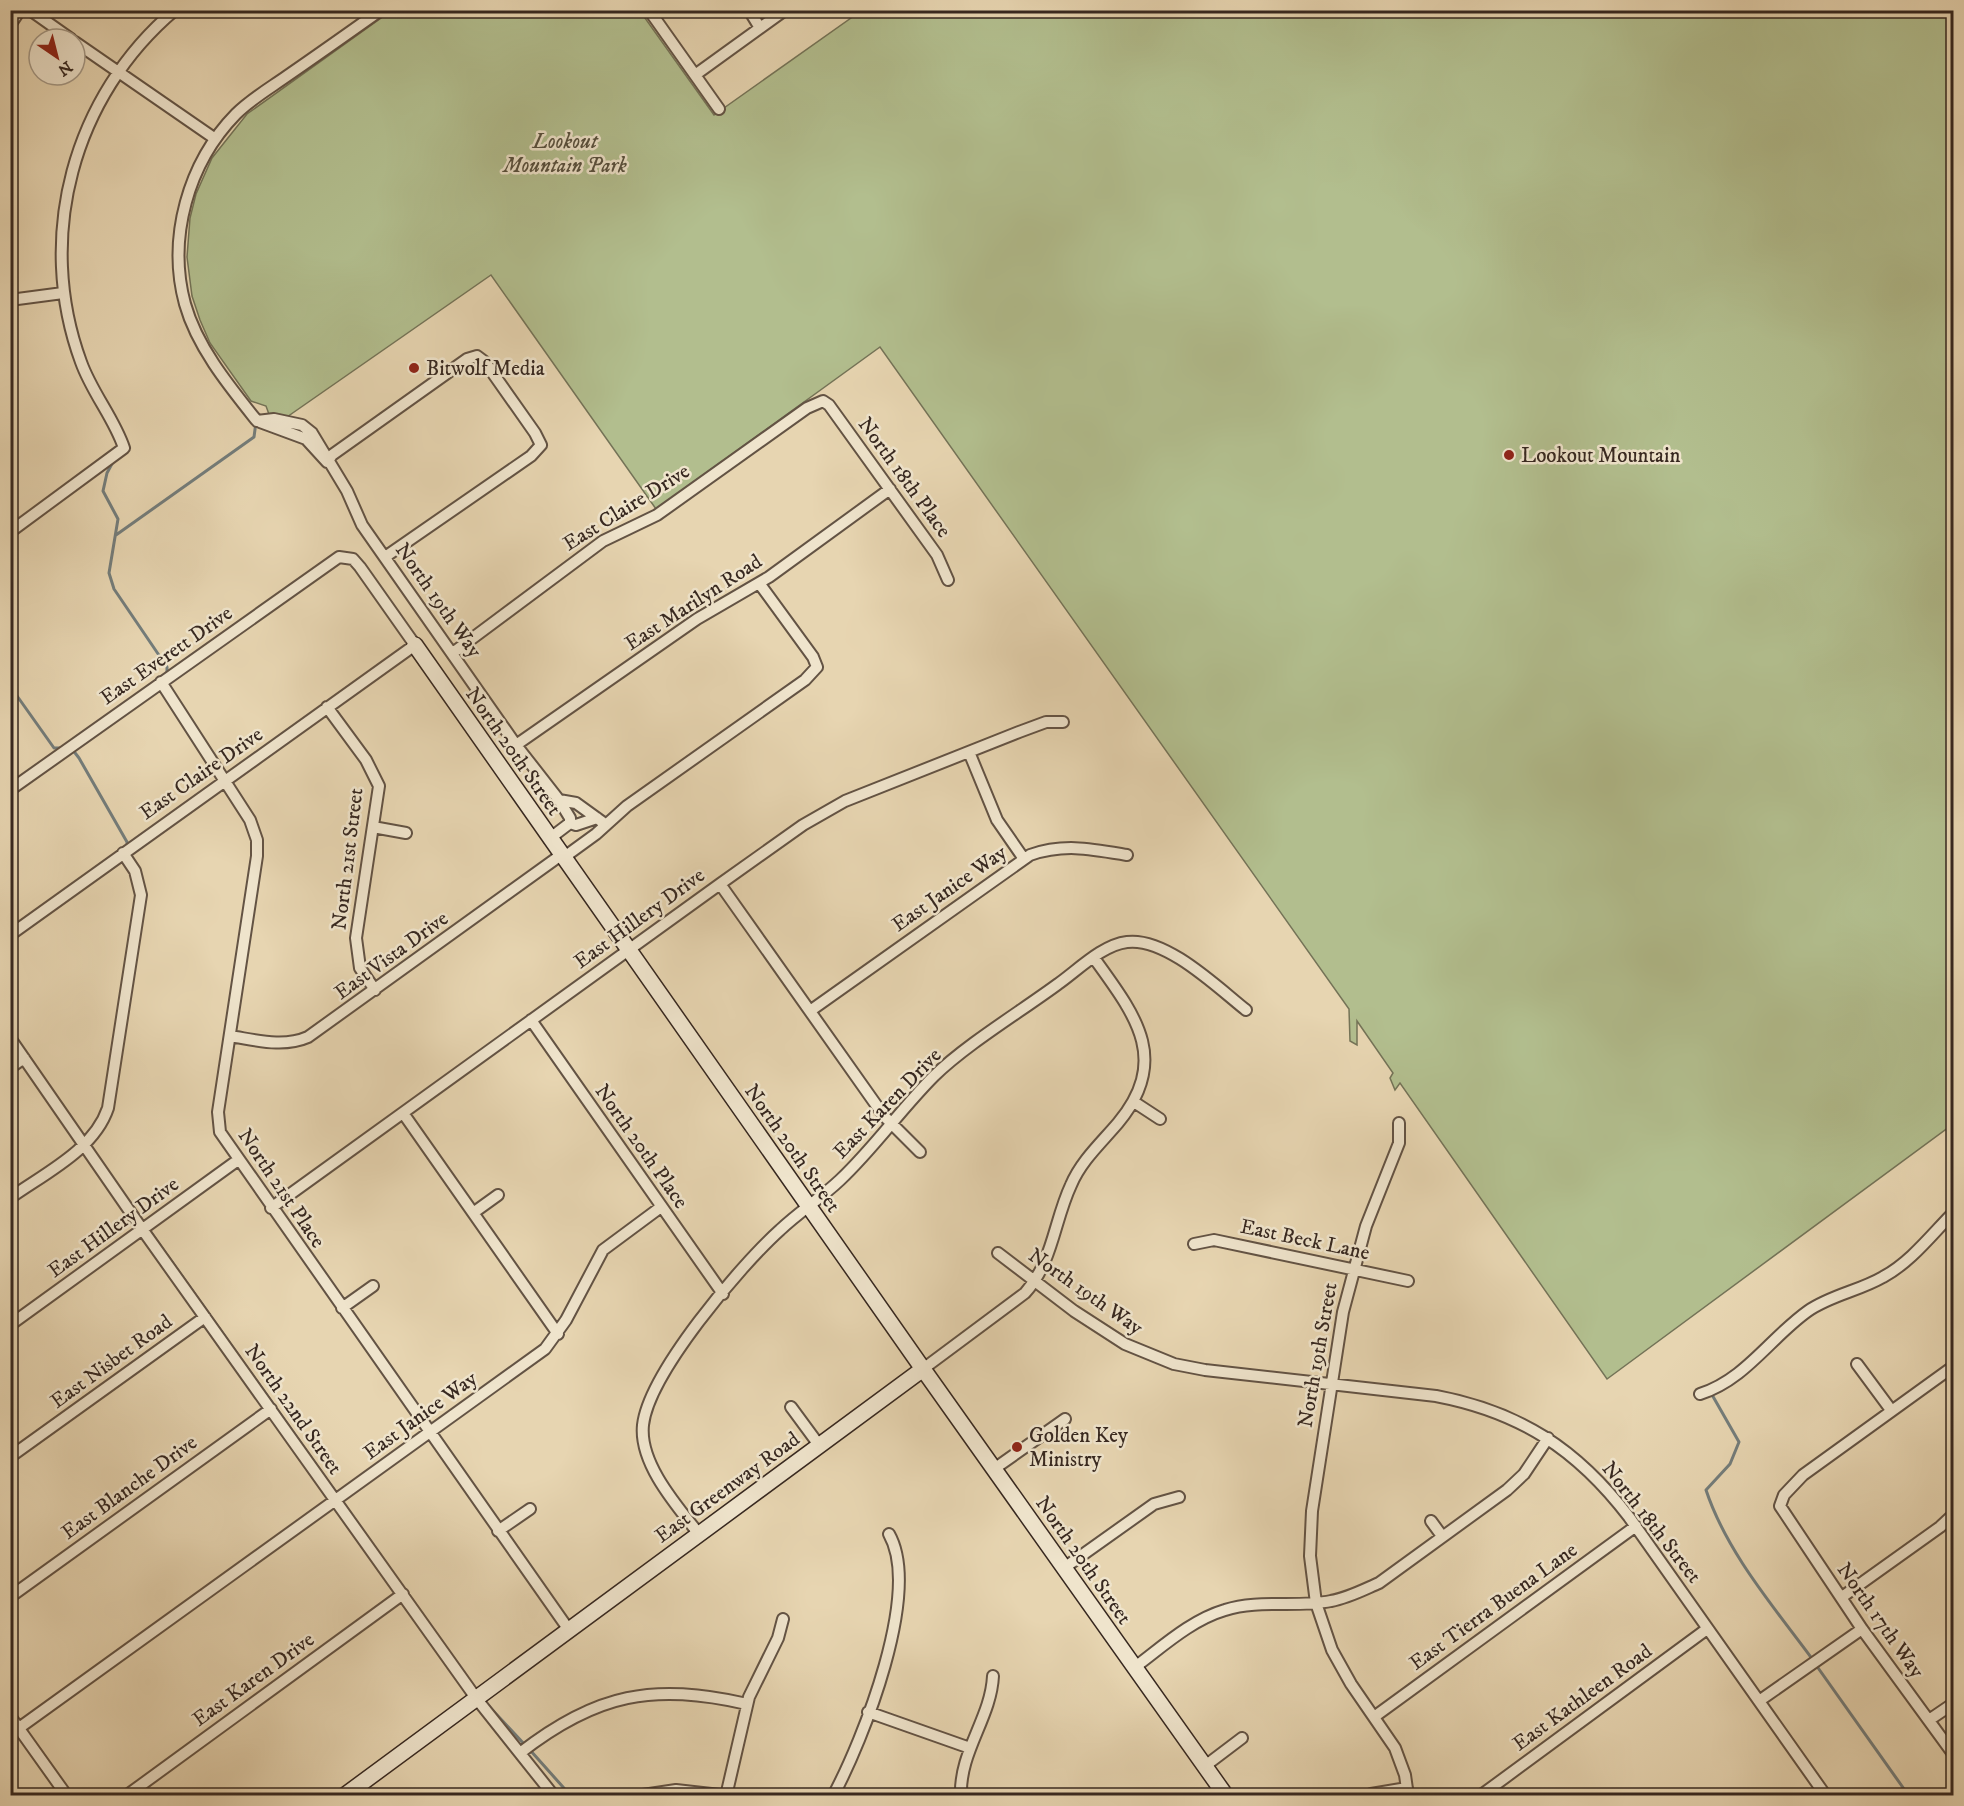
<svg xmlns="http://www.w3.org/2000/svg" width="1964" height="1806" font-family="'IM FELL DW Pica',serif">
<rect width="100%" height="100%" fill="#e7d5b1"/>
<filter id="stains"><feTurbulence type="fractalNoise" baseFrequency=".00333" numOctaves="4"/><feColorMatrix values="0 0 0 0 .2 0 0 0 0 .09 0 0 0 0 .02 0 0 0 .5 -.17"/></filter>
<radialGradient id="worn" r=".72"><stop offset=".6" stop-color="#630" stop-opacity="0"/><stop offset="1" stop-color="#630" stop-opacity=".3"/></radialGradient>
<path fill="#b2be8e" stroke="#747357" stroke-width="1.5" d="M391 11H640L714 115 861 11H1953V1124L1607 1379 1400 1083 1395 1090 1390 1078 1393 1073 1357 1021V1045L1350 1041 1349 1009 880 347 656 509 491 275 284 419 270 417 266 406 251 401 210 343 200 320 192 296 187 257 190 218 196 194 212 158 247 114Z"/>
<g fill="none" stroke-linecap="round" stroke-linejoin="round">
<path stroke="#747d7b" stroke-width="3" d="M114 460 107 473 103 491 118 519 109 573 114 589 167 667V675
M116 535 254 437 256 422
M10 686 54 748H63
M72 749 79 758 127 842V847
M125 1196 349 1511
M1711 1393 1739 1442 1730 1464 1706 1490C1727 1553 1774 1607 1813 1660
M1816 1665 1909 1796
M485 1702 526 1746
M530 1750 571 1796"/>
<defs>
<path id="street" d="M30 10 71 39
M649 10 719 109
M749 10 760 28
M10 25 20 10
M75 42 214 138
M695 75 785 10
M10 300 63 293
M257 421 274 419 302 425 312 433 347 491 362 525 516 745 559 800 576 803 605 824
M257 421C229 386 197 347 185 304 167 238 188 163 236 114 251 99 270 88 287 76 319 54 350 32 381 10
M260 422 306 439 327 462
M327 462 332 455 467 359 477 356 485 362 535 433 541 445 531 456 385 557
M10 532 124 448C114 418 92 393 81 362 35 237 73 96 175 10
M454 652 603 541 657 515 807 408 823 401 829 405 937 555 948 580
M161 682 250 820 257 840V856L218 1112 220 1132 569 1630
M327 707 366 760 379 786 356 938 360 968 375 990
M516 745 697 619 769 577 890 489
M969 752 997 820 1024 859
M10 790 339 557 353 559 360 567 415 645 10 935
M570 823 576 825 597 818
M373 827 406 833
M549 839 570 823V818L559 800
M563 858 596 834 627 806 805 680 817 667 813 657 759 583
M720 884 884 1116 920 1152
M810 1011 1030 855C1064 843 1092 849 1127 855
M531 1020 723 1294
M230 1036C256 1040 283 1048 308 1037L561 855
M10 1038 142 1229 476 1698 554 1796
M10 1068 24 1058
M1134 1102 1160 1119
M403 1113 558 1334
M1399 1123V1143L1366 1226 1343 1312 1312 1511 1310 1556 1316 1603 1332 1650 1351 1684 1395 1748 1405 1775 1408 1796
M10 1198C45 1173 94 1150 108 1108L141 895 135 871 123 853
M271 1208 720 884 803 825 845 801 1019 732 1046 722H1063
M473 1213 498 1195
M1194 1244 1214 1240 1408 1281
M998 1253 1074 1311 1125 1344 1174 1364 1205 1370 1436 1396C1520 1412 1577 1449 1629 1517L1826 1796
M342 1308 373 1286
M10 1325 238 1160
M1857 1364 1891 1410
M1954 1366 1803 1475 1784 1495 1780 1506 1862 1629 1954 1755
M923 1369 1025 1293C1053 1262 1054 1221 1071 1185 1081 1161 1101 1143 1118 1123 1171 1059 1135 1015 1094 958
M1700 1394C1745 1380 1771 1337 1808 1311 1831 1295 1859 1291 1883 1277 1911 1262 1932 1234 1954 1212
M791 1407 819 1445
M10 1457 205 1317
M994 1469 1065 1419
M1431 1521 1442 1536
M498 1531 530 1509
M699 1534C676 1505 639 1463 643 1425 649 1373 740 1266 780 1230 799 1212 821 1198 840 1180 874 1148 901 1109 934 1076 967 1044 1020 1012 1058 984 1078 970 1102 945 1127 942 1166 937 1217 987 1246 1010
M1064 1568 1154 1504 1179 1497
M10 1597 271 1409
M1842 1597 1940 1527 1954 1514
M1135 1667C1162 1647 1191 1620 1225 1610 1259 1599 1296 1608 1331 1601 1348 1598 1363 1590 1379 1583L1507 1490 1524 1474 1548 1438
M1759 1701 1862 1629
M868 1712 970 1748
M10 1716 67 1796
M1374 1717 1636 1526
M1929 1720 1954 1703
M19 1728 545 1349 566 1320 603 1250 661 1207
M520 1753C597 1693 653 1683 747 1704
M1205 1766 1242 1738
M1371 1794 1407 1788
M126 1796 403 1594
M636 1796 676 1790 729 1796
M726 1796 749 1697 778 1638 783 1619
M833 1796C863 1740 922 1592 889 1534
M961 1796C959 1752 991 1718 993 1676
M1480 1796 1707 1629"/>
<path id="secondary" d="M415 645 923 1369 1226 1796
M344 1796 923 1369"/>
</defs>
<use href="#street" stroke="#635344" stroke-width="14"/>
<use href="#secondary" stroke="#372820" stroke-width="18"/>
<use href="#street" stroke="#efe4cc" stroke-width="10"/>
<use href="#secondary" stroke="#efe4cc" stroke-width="15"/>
</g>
<g fill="#8f2418" stroke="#efe4cc" stroke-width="2">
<circle cx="414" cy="368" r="6"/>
<circle cx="1509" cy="455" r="6"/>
<circle cx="1017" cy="1447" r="6"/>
</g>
<g text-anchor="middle" stroke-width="5" stroke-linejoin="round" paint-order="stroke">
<g font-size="21" font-style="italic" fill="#564e3c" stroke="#efe4cc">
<text x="565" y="148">Lookout<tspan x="565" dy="24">Mountain Park</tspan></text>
</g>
<g font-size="21" fill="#372820" stroke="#efe4cc" text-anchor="start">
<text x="426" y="375">Bitwolf Media</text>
<text x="1521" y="462">Lookout Mountain</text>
<text x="1029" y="1442">Golden Key<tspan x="1029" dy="24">Ministry</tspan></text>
</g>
<g font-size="21" fill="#372820" stroke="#efe4cc">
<text transform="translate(905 477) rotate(54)" y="7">North 18th Place</text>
<text transform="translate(626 507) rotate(-32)" y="7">East Claire Drive</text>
<text transform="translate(439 600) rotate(55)" y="7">North 19th Way</text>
<text transform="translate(693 602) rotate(-33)" y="7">East Marilyn Road</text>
<text transform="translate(166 655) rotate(-35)" y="7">East Everett Drive</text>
<text transform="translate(514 751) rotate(55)" y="7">North 20th Street</text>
<text transform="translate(201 773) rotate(-35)" y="7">East Claire Drive</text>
<text transform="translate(347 859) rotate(-83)" y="7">North 21st Street</text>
<text transform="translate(949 888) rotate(-35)" y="7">East Janice Way</text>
<text transform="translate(639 918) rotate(-36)" y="7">East Hillery Drive</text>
<text transform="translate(391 955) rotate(-36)" y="7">East Vista Drive</text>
<text transform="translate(887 1103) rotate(-46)" y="7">East Karen Drive</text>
<text transform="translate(642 1146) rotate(55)" y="7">North 20th Place</text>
<text transform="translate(793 1148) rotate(55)" y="7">North 20th Street</text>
<text transform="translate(282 1188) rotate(56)" y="7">North 21st Place</text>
<text transform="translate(113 1227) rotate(-36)" y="7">East Hillery Drive</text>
<text transform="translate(1305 1239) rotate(12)" y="7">East Beck Lane</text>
<text transform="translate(1086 1291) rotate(35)" y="7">North 19th Way</text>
<text transform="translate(1317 1355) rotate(-80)" y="7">North 19th Street</text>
<text transform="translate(111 1361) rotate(-36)" y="7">East Nisbet Road</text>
<text transform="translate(294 1409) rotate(55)" y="7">North 22nd Street</text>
<text transform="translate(420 1415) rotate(-36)" y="7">East Janice Way</text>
<text transform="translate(129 1487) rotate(-36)" y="7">East Blanche Drive</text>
<text transform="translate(727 1487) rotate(-36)" y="7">East Greenway Road</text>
<text transform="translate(1652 1522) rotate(52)" y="7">North 18th Street</text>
<text transform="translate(1084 1560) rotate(55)" y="7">North 20th Street</text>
<text transform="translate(1493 1606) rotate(-36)" y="7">East Tierra Buena Lane</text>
<text transform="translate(1881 1620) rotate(55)" y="7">North 17th Way</text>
<text transform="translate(253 1679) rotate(-36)" y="7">East Karen Drive</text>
<text transform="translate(1582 1697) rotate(-36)" y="7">East Kathleen Road</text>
</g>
</g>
<rect width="1964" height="1806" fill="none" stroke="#e7d5b1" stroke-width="36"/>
<rect x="12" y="12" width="1940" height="1782" fill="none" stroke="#372820" stroke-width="3"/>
<rect x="18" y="18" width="1928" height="1770" fill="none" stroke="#372820" stroke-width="1.5"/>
<g transform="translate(57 57) rotate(145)"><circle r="28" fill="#efe4cc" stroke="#a59987" stroke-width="1.5"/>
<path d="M0-4.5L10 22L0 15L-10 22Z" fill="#8f2418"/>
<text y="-9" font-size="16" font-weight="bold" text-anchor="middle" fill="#372820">N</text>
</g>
<rect width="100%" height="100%" filter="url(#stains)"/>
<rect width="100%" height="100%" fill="url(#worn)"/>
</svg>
